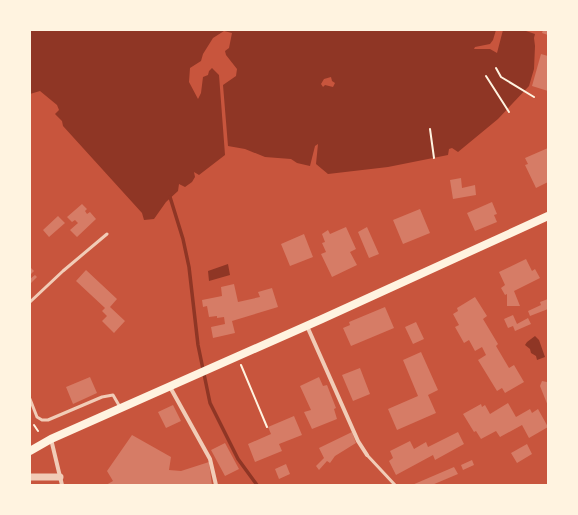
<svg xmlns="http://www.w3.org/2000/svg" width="578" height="515" font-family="'Roboto Condensed',sans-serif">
<rect width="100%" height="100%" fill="#c8553d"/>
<path fill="#8f3625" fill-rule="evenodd" d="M30 30H496L493 40 490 44 475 47 474 49H490L497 53 503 30H523L535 34 534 38 535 46 534 69 529 86 498 119 458 152 452 148 449 149 448 155 388 167 328 174 316 164 318 144 315 146 310 166 297 163 291 159 265 157 245 149 228 146 223 85 236 76 237 69 226 55 225 51 229 48 232 33 224 31 213 38 203 54 201 61 190 68 189 82 198 99 201 93 203 77 208 75 209 71 212 68 219 75 225 155 199 175 194 172 195 177 192 182 185 187 179 184 178 191 166 202 154 219 144 220 142 213 63 126 62 121 55 114 59 110 57 105 40 91 30 94ZM331 77 332 81 335 83 333 87 325 85 323 87 321 84 324 79Z
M228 264 230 275 209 281 208 271Z
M535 336 539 340 545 357 537 360 536 356 531 353 530 349 525 345 527 342Z"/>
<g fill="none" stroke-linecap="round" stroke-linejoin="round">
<path stroke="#8f3625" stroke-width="3.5" d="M170 197 183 239 189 267 198 345 210 403 238 459 257 485"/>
</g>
<path fill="#d67c66" d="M543 30H548V35L542 33Z
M541 54 548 56V91L532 86Z
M548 148V182L536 188 525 165 528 164 525 158Z
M461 178 462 188 475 185 476 195 453 199 450 180Z
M492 202 497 214 494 215 497 222 475 231 467 213Z
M82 204 87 209 85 211 87 214 90 212 96 219 77 237 70 230 78 223 75 220 72 222 67 217Z
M420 209 430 233 403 244 393 220Z
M58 216 65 223 49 237 43 230Z
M346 227 356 249 350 252 357 265 332 277 321 254 326 252 322 243 325 242 322 234 328 230 330 234Z
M367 227 379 254 369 258 358 232Z
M304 234 313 257 290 266 281 244Z
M526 259 532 271 535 269 540 278 514 291 520 306H507V294L505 295 501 288 505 285 499 272Z
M30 267 34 271 30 275Z
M86 270 117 299 110 307 125 321 114 333 102 321 107 316 102 311 105 308 76 281Z
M35 275 37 277 30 284V279Z
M234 284 238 302 260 297 258 292 272 288 278 307 232 321 235 333 213 338 211 327 225 324 224 317 217 318V316L209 317 207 306 203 307 202 300 222 296 221 287Z
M475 297 487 316 483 319 498 344 496 346 509 368 514 365 524 382 505 393 502 388 497 391 478 360 486 355 482 347 475 351 469 340 464 343 455 327 459 325 453 314 458 311 457 308Z
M548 299V309L530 316 528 311 541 305 540 302Z
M385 307 394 328 351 346 343 328 350 325 349 322Z
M513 315 517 324 528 318 531 324 515 331 513 326 508 328 504 319Z
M416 322 424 339 413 344 405 327Z
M421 352 438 390 428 395 436 413 397 430 388 409 418 396 403 360Z
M360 368 370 394 353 401 342 375Z
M90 377 97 393 73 404 66 387Z
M319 377 323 386 327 385 336 408 334 409 337 419 312 429 304 412 311 410 300 386Z
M548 380V406L540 386 542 381 547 382Z
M508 403 516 417 530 409 532 413 538 409 548 427 529 438 522 425 500 437 496 431 481 439 476 431 474 432 463 414 481 404 482 407 485 405 490 414Z
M173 405 181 421 166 428 158 412Z
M294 416 302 435 279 444 282 451 255 462 248 444 271 434 268 427Z
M352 432 356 443 335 456 330 463 327 461 319 470 316 466 324 458 319 448Z
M458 432 464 444 435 460 433 455 396 475 389 461 393 458 390 451 410 441 414 449 426 442 428 447Z
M132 435 171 457 169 470 181 471 209 462 212 485H106L113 481 107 471Z
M225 443 239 469 225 476 211 450Z
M527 444 532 454 517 463 511 453Z
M472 460 474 465 463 470 461 465Z
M286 464 290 474 279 479 275 469Z
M454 467 458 474 432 485H412Z"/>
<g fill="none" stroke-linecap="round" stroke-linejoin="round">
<path stroke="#fff3e0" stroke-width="2" d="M496 68 501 77 534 97
M486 76 509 112
M430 129 434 158
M241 365 267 427
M34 425 38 431"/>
<path stroke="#f1ccb7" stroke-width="3" d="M30 302 63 271 107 234
M30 399 37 417 42 420H48L102 397 113 395 120 407
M367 455 395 485"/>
<path stroke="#f1ccb7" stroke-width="4" d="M307 326 358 441 367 455
M170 387 210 459 216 485
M51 439 62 485"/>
<path stroke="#f1ccb7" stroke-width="7" d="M30 477H60"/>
<path stroke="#fff3e0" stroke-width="8" d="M30 451 51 439 322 319 548 216"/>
</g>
<rect width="578" height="515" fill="none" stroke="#fff3e0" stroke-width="62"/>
</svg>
